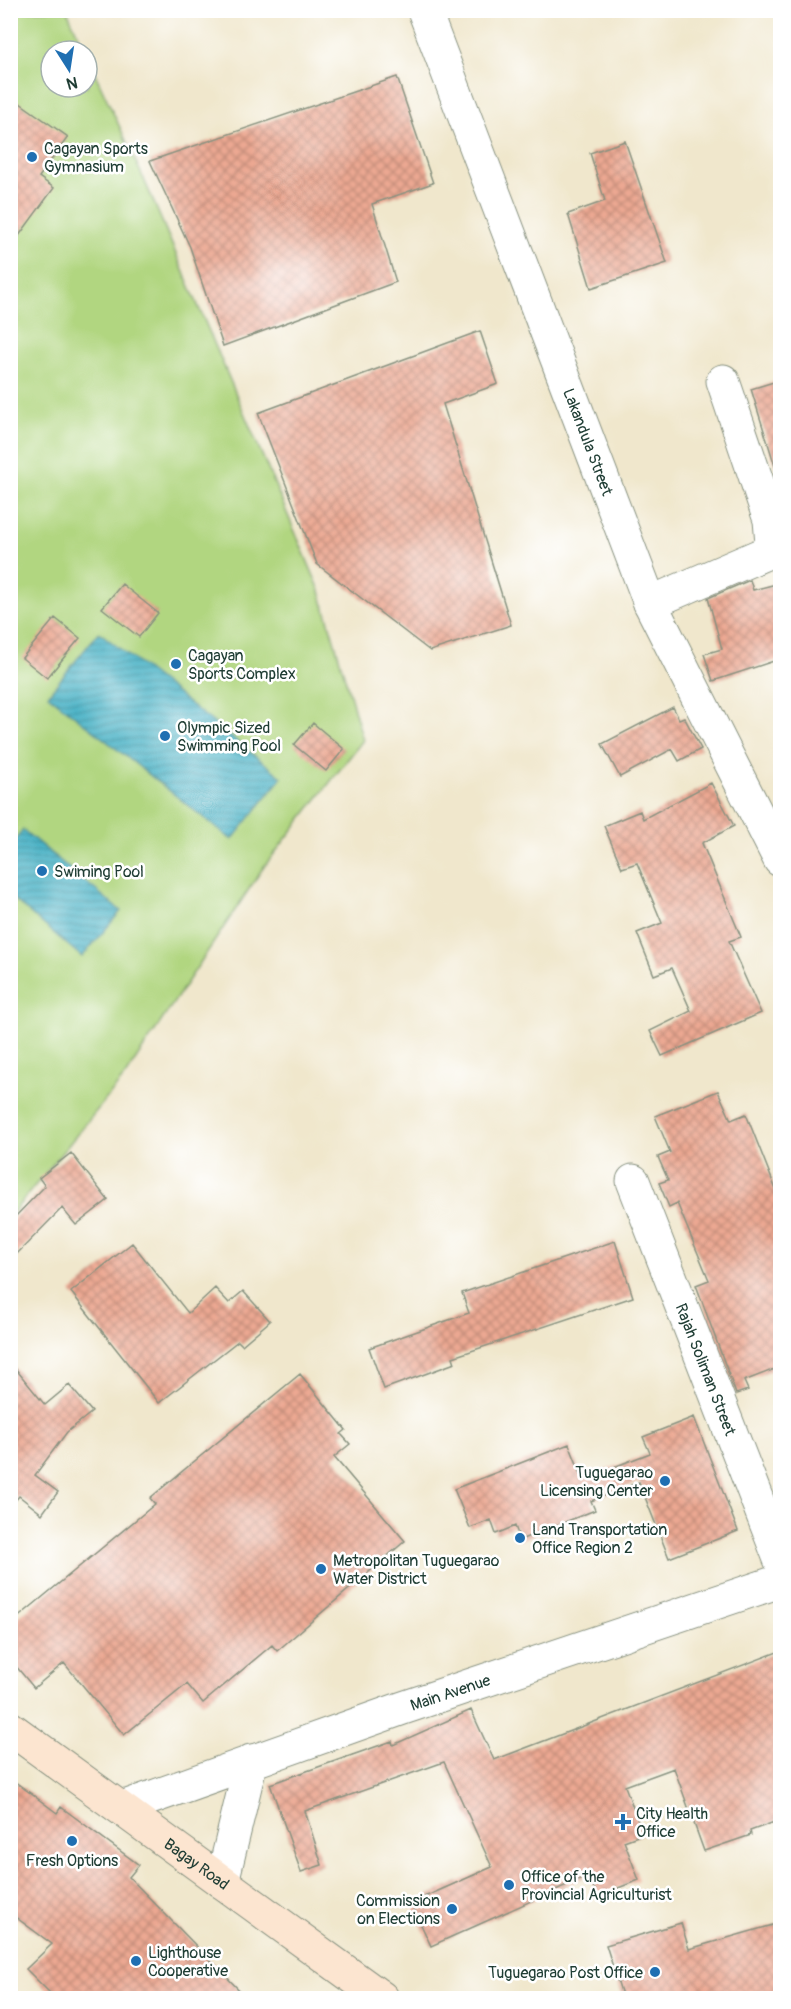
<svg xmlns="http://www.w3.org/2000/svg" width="791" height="2009" font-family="Pangolin,sans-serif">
<defs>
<pattern id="water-rules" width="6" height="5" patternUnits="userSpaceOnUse" patternTransform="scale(1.5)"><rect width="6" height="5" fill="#48b2c6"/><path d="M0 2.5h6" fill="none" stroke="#3b92a2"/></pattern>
<pattern id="building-cross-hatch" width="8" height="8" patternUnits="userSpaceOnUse" patternTransform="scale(1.5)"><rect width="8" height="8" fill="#eca892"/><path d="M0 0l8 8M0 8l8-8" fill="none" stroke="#bf8a78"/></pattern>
</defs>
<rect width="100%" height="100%" fill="#fff"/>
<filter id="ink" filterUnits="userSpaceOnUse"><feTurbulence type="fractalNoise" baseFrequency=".0167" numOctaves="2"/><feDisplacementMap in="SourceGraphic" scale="12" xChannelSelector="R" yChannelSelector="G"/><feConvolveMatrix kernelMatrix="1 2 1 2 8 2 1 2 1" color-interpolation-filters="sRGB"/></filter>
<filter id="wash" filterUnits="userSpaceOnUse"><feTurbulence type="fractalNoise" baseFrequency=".008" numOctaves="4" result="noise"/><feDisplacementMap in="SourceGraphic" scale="24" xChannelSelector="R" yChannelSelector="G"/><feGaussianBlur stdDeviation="1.35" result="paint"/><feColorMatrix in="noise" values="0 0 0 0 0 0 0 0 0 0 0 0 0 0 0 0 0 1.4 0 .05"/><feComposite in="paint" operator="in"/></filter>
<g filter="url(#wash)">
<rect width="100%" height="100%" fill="#f0e7cc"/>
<path fill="#b1d680" stroke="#688a5a" stroke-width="1.5" d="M67 10 85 51H51V87H87V56L146 184 319 588 363 740 263 868 125 1076 11 1215 10 11Z"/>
<path fill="url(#water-rules)" stroke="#34787d" stroke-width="1.5" d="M99 632 282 777 232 840 48 695Z
M23 830 121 911 82 957 11 897V845Z"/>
<g id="blocks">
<path fill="url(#building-cross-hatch)" d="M397 77 433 183 372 204 396 282 223 346 190 247 150 161Z
M10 96 68 137 39 177 54 188 10 248Z
M625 141 667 263 591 288 568 214 605 201 590 153Z
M480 331 498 384 443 404 511 625 430 651 317 564 258 413Z
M780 380V465L775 466 751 389Z
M750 580 753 590 780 583V659L713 681 704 654 722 649 708 598Z
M122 584 158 613 139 637 102 608Z
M55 618 80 638 47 678 22 658Z
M673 707 679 719 684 717 701 749 679 761 672 749 620 777 602 744Z
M313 723 344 749 326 771 294 745Z
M711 783 734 826 702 843 741 937 729 941 761 1013 662 1056 650 1031 691 1011 672 968 654 975 637 933 662 923 637 863 622 868 604 826 640 811 643 819Z
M718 1091 731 1120 746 1114 780 1200V1367L744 1381 748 1390 736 1394 696 1285 709 1280 677 1203 669 1207 659 1183 668 1180 658 1157 670 1152 655 1116Z
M71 1153 108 1200 76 1225 62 1208 10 1261V1222L45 1186 39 1178Z
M615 1241 633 1297 453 1357 455 1363 384 1389 369 1348 469 1313 462 1293Z
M132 1243 188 1313 215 1288 229 1303 243 1291 270 1321 242 1345 238 1341 159 1403 71 1292Z
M10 1362 45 1405 69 1385 92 1412 67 1432 35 1475 58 1492 42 1514 19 1496 10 1507Z
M300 1374 346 1430 341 1434 350 1444 334 1457 405 1541 277 1651 272 1645 203 1703 187 1684 124 1735 64 1663 34 1688 10 1659V1624L155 1504 150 1498Z
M694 1417 738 1531 669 1558 639 1482 591 1501 595 1510 520 1540 515 1526 496 1534 491 1520 470 1528 454 1489 569 1444 583 1479 650 1453 643 1437Z
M780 1651V1820L750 1831 751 1835 704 1851 674 1768 625 1786 643 1834 624 1841 639 1880 597 1896 589 1875 431 1946 411 1903 492 1867 444 1762 305 1811 322 1865 301 1872 270 1784 392 1741 393 1745 471 1710 494 1760Z
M10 1778 57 1813 61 1807 139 1865 129 1877 247 1998H55L26 1969 52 1944 10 1913Z
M681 1923 689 1949 780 1923V1998H623L606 1945Z"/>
</g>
</g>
<g filter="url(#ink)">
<use href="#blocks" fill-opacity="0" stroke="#889280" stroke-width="1.5"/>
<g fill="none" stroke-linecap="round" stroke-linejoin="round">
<defs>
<g id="street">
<path id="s1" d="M424 10 650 603 780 860"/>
<path d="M650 603 768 552 772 544 770 520 723 381"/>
<path id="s2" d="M633 1181 780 1559"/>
<path id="s3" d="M122 1808 403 1708 780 1581"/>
<path d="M222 1882 251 1761"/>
</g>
<g id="secondary">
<path id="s4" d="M10 1728 382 1998"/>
</g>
</defs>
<use href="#street" stroke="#889280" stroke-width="35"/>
<use href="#secondary" stroke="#889280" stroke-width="35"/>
<use href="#street" stroke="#fff" stroke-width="33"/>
<use href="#secondary" stroke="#fce5d0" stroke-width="33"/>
</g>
</g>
<g fill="#1f6fb2" stroke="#fff" stroke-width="2">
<circle cx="32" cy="157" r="6"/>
<circle cx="176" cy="664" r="6"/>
<circle cx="165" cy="736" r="6"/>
<circle cx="42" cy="871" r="6"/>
<circle cx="665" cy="1481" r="6"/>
<circle cx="520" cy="1538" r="6"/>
<circle cx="321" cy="1569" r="6"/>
<path d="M620 1813h6v6h6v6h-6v6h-6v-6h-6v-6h6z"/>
<circle cx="72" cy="1841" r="6"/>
<circle cx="509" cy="1885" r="6"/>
<circle cx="452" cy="1909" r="6"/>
<circle cx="136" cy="1961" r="6"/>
<circle cx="655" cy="1972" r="6"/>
</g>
<g text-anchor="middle" stroke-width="5" stroke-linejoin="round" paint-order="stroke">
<g font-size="16" fill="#1f3d34" stroke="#fff" text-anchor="start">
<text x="44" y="154">Cagayan Sports<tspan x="44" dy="18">Gymnasium</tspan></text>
<text x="188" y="661">Cagayan<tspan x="188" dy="18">Sports Complex</tspan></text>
<text x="177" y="733">Olympic Sized<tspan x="177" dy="18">Swimming Pool</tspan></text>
<text x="54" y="877">Swiming Pool</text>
<text x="653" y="1478" text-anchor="end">Tuguegarao<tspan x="653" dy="18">Licensing Center</tspan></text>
<text x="532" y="1535">Land Transportation<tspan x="532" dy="18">Office Region 2</tspan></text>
<text x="333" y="1566">Metropolitan Tuguegarao<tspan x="333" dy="18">Water District</tspan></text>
<text x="636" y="1819">City Health<tspan x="636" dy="18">Office</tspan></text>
<text x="72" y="1866" text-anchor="middle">Fresh Options</text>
<text x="521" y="1882">Office of the<tspan x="521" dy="18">Provincial Agriculturist</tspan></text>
<text x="440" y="1906" text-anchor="end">Commission<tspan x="440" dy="18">on Elections</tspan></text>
<text x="148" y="1958">Lighthouse<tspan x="148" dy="18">Cooperative</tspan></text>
<text x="643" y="1978" text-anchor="end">Tuguegarao Post Office</text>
</g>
<g font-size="16" fill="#1f3d34" stroke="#fff">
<text dy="6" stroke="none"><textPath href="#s1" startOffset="462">Lakandula Street</textPath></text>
<text dy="6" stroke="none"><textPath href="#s2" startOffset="202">Rajah Soliman Street</textPath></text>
<text dy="6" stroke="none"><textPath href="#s3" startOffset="348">Main Avenue</textPath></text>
<text dy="6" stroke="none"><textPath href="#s4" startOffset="231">Bagay Road</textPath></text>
</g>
</g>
<rect width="791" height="2009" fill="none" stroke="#fff" stroke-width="36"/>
<g transform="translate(69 69) rotate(168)"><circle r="28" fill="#ffffff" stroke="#a5b1ae" stroke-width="1.5"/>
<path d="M0-4.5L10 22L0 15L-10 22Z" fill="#1f6fb2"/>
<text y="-9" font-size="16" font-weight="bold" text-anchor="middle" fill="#1f3d34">N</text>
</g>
</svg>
